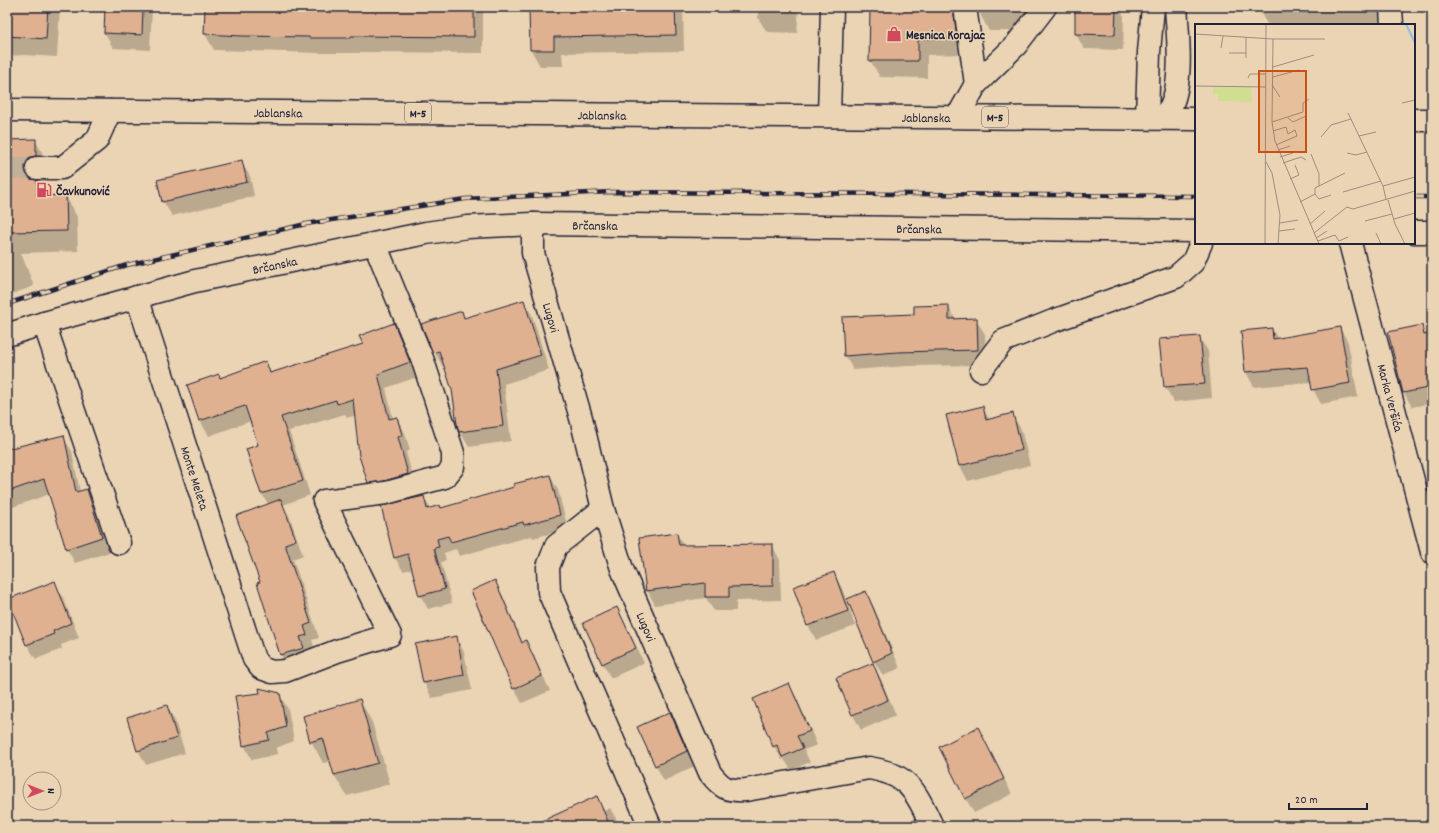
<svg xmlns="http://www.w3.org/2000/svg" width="1439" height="833" font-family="Dekko,sans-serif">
<rect width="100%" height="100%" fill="#ead4b3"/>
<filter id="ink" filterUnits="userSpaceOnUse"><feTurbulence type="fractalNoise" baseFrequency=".025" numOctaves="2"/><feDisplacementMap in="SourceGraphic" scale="8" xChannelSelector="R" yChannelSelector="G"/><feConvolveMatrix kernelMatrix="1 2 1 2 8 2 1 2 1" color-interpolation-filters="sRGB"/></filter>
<g filter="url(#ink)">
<path fill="#0003" d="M7 7H60L57 57 24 55 7 56Z
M106 7H152L150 50 113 48 105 33Z
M206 7H483V53L360 52V53H319L214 50 205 34Z
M530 7H683L684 51 562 53 563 66H540L531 50Z
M759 7H799L797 33 767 32 758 18Z
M871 7H1053L1033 31H989L979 12 973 11 966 54 927 55V78L880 77 870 60Z
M1076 7H1119L1124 16 1123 50 1084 49 1076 34Z
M1257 7H1379L1380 25H1269L1267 24Z
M1428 7H1432V69L1428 61Z
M35 140 47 161 42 178 37 183 45 197 66 196 77 217 78 251 21 253 34 286 7 296V141Z
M241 162 250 176 254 196 172 216 163 201Z
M524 301 532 315 549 370 504 384 511 441 469 447 460 432 458 424 453 390 445 366 443 367 435 353 444 350 434 351V353L423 325 461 312 465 319Z
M948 306 956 320H976L985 334 986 365 907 366 853 370 845 355 915 314Z
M393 324 402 338 417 377 386 388 393 419 397 418 405 433 410 450 406 452 416 489 377 497 369 482 356 415 347 418 345 414 289 431 310 495 283 505 289 515 303 555 293 559 319 638 312 640 315 650 290 670 281 655 258 584 261 583 269 505 262 494 247 449 259 445 251 421 209 436 200 421 189 385 219 375 221 379 265 362 272 374 364 345Z
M1421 326 1426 335 1432 334V403L1412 407 1404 393Z
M1340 328 1348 342 1358 397 1321 404 1313 389 1312 382 1254 387 1246 372 1242 332 1272 329 1278 339Z
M1199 337 1208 351 1212 398 1174 402 1165 387 1161 340Z
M982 407 990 420 1012 415 1021 429 1030 465 968 481 960 466 947 416Z
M63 437 72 451 80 492 87 490 95 505 110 552 75 563 67 549 50 494 7 509V450Z
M550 476 558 490 568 529 533 538 532 536 459 556 456 549 444 553 446 560 441 562 452 603 428 609 420 595 413 569 403 571 395 558 424 497 431 509H441L515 488Z
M677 534 684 546 772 545 780 560 781 600 736 601V611H714L706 598 655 605 647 590Z
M834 573 842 588 855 626 816 640 808 625Z
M54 582 63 597 79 638 61 645 62 649 36 659 27 645 10 599Z
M494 582 503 596 523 643 526 642 534 656 550 691 522 703 514 688Z
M866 592 874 607 900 668 883 676 874 661Z
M617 609 625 623 644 663 611 678 603 664 584 624Z
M456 637 464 652 472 690 432 698 424 683 416 645Z
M872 664 881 679 896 715 861 730 853 715 838 679Z
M789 684 797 698 817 745 804 750 810 762 791 770 784 759 782 760 774 746Z
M279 694 288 709 294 741 276 748 277 754 252 760 244 745Z
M360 700 372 722 390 784 347 796 334 775 331 761 323 763 311 741Z
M167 706 175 721 185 753 146 765 138 750Z
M670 713 678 728 695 766 664 781 656 766 638 727Z
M978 728 1012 794 974 813 966 799Z
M596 797 604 811 610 808 620 826H570Z"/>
<path fill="#dfb190" stroke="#22223b" d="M7 7H48L46 39 7 36Z
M105 7H143L142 35 104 33Z
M205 7H474V37L351 36V38H309V37L242 36 204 34Z
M529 7H675L676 35 554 37V50H530Z
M870 7H953L957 38 918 39V61H869Z
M1075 7H1116L1115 35 1075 34Z
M36 139V156L30 157 26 162 25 168 26 174 30 179 37 180V196L66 195 67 231 7 232V140Z
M242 160 247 182 162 202 157 180Z
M524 300 541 355 496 369 503 426 459 432 457 424 452 390 439 351 433 353 421 324 462 311 464 318Z
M949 305V319L977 318 978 350 898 352 844 356 842 317 914 314V306Z
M394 323 410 362 378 374 389 419 397 417 402 435 398 437 408 474 384 481 368 483 359 456 353 399 337 404 336 400 281 417 303 481 261 494 246 449 258 445 245 406 199 421 187 385 219 374 220 378 266 361 270 373 363 344 359 336Z
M1422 325 1424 335 1432 333V387L1403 393 1388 332Z
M1340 327 1350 383 1312 390 1308 367 1245 372 1241 331 1272 328 1273 339Z
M1200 336 1205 384 1164 387 1159 339Z
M983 406 986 420 1013 413 1022 450 959 466 946 415Z
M64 435 76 492 87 489 102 537 66 549 44 479 7 492V449Z
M550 475 560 515 524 525 523 522 451 542 448 536 437 539 439 547 434 548 445 589 419 596 408 554 394 558 381 506 424 496 427 509 440 505 441 508 514 487 513 484Z
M281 499 296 540 285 544 311 623 304 626 307 635 300 637 304 648 280 655 257 583 260 582 236 516Z
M677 533 679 545 773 544V586L729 587V597H705V583L646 591 639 538Z
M834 572 848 611 807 626 793 587Z
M495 580 522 643 526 640 542 676 513 689 471 591Z
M55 581 71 623 53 631 54 634 26 645 8 599Z
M866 591 892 653 873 662 847 599Z
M617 607 636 648 602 664 583 623Z
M457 636 464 675 423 683 415 644Z
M873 663 888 700 852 715 836 678Z
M789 683 810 731 797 736 803 748 782 757 777 745 773 747 753 699Z
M259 688 280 693 286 727 268 733 269 740 243 746 235 696 260 693Z
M360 699 378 763 334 775 323 738 310 742 303 716Z
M167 705 177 738 137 751 127 718Z
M670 712 687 751 655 766 637 727Z
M978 727 1004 779 965 799 939 747Z
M597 796 610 826H531Z"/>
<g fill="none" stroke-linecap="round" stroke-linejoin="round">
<path stroke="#c2b09b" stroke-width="22" stroke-dasharray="22 11" stroke-linecap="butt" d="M7 168H37"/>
<defs>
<g id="minor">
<path d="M965 7 976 84"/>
<path d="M1391 7 1392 25"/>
<path d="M829 115 832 7"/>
<path d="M958 116 976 84 1016 45 1045 7"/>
<path d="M37 168H62L97 140 110 111"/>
<path id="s1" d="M533 224V253L581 418 603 509 622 569 710 773C722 788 726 791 746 790L869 768C909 774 916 792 932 826"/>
<path d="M1414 232H1432"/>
<path id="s2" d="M1350 243 1432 552"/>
<path id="s3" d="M137 297 254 659 261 668 272 672 285 671 337 651 390 635 324 501 386 493 445 477 453 467V453L423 361 375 244"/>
<path d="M44 323 119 543"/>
<path id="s4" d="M7 335 44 323 195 281 426 233 468 227 533 224 1196 231"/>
<path d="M981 370 1003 341 1053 321 1176 277 1193 262 1201 243"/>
<path d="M603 509 556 546 548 567 549 592 650 826"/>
</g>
<g id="major">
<path id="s5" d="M7 110 1196 119"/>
<path d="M1147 118 1149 52 1153 7"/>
<path d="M1162 118C1165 114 1169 110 1171 106 1183 81 1178 34 1176 7"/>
<path d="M1414 120H1432"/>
</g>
</defs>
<use href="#minor" stroke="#22223b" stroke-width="25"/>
<use href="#major" stroke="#22223b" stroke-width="25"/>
<use href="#minor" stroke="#ead4b3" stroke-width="22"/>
<use href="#major" stroke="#ead4b3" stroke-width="22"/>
<defs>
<path id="rail" d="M1414 197H1432
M7 304 127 265 306 224 465 199 611 192 1196 196"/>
</defs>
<use href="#rail" stroke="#22223b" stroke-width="4.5"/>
<use href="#rail" stroke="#ead4b3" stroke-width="3" stroke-dasharray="9" stroke-linecap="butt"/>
</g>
</g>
<defs>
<symbol id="shop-bare" viewBox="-9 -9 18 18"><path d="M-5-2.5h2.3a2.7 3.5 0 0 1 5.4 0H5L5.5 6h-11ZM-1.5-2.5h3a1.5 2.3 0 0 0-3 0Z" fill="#d1495b" stroke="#ead4b3" stroke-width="2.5" paint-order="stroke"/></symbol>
<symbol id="fuel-bare" viewBox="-9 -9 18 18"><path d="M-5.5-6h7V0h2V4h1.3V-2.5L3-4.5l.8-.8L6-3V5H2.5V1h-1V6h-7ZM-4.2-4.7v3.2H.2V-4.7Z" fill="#d1495b" stroke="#ead4b3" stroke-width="2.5" paint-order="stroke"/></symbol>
</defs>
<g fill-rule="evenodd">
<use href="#shop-bare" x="883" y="23" width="22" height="22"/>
<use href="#fuel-bare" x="33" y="179" width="22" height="22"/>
</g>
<g text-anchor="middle" stroke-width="3" stroke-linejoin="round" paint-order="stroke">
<g fill="#ead4b3" stroke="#5e575f" stroke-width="1">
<rect x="405" y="103" width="26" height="20" rx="3"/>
<rect x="982" y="107" width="26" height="20" rx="3"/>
</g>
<g font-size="12" font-weight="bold" fill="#22223b">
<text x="418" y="117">M-5</text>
<text x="995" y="121">M-5</text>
</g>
<g font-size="13" font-weight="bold" fill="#22223b" stroke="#ead4b3" text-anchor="start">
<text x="906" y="39">Mesnica Korajac</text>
<text x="56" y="195">Čavkunović</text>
</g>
<g font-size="13" fill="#22223b" stroke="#ead4b3">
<text dy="5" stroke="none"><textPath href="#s5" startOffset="271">Jablanska</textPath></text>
<text dy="5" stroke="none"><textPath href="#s5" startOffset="595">Jablanska</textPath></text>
<text dy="5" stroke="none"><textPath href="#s5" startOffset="919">Jablanska</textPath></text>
<text dy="5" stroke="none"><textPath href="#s4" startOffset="601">Brčanska</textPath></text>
<text dy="5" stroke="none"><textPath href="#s4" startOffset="925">Brčanska</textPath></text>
<text dy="5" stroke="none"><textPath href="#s4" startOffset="277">Brčanska</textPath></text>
<text dy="5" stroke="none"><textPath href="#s1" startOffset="96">Lugovi</textPath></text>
<text dy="5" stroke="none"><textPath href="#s2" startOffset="160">Marka Veršića</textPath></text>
<text dy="5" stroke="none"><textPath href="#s3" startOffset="190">Monte Meleta</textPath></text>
<text dy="5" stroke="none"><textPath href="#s1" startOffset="420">Lugovi</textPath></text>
</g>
</g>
<g transform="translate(1195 24)">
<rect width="220" height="220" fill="#ead4b3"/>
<path d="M18 63H56L57 78 23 77V70H18Z" fill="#d0de92"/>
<path fill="none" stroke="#8fbfea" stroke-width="2" d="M211 0 220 19"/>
<path fill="none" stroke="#9a8d83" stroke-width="1" d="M0 10 78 15 77 98 80 117 124 220M78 15H130M26 24 28 12M34 29H51M51 34V13M78 43 119 31M78 53 104 46M53 54 55 50H71M77 61 85 73M0 62 71 63M207 79 220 76M153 89 188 162 191 175M93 94 98 98 111 92M77 98 108 88V79L114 75M78 107 91 103 93 110 100 106 102 112 81 121M164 112 181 108M126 113 136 101 156 95M83 126 95 122M152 129 161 131 172 128M116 130 124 150V162M85 133 98 129M71 138 77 149 85 191 83 220M88 139 106 133 111 136M95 155 104 151 100 141M188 162 220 153M148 168 186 157M120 170 124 175 136 171M193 176 200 200 210 220M105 178 120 170V164L150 149M199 195 220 189M170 197 197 190M85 199 103 196M115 200 130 187M84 207 100 205M119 209 152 183 158 185 220 167M181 209 186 220M121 214 132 207M123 217 140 211 144 217 153 213M70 220 71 0"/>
<path fill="#ca5113" fill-opacity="0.15" stroke="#ca5113" stroke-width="2" d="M64 47H111V128H64Z"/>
<rect width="220" height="220" fill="none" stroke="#22223b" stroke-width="2"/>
</g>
<rect width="1439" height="833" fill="none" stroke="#ead4b3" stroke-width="24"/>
<rect x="12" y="12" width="1415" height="809" fill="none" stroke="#22223b" stroke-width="1.5" filter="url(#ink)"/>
<g transform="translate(42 791) rotate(90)"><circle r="19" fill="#ead4b3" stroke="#9a8d83"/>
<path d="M0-3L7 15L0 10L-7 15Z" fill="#d1495b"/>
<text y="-6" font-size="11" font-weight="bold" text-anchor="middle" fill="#22223b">N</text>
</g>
<path d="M1289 803v6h78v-6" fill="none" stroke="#22223b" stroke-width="2"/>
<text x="1295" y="803" font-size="12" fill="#22223b" stroke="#ead4b3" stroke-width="3" paint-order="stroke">20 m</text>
</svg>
